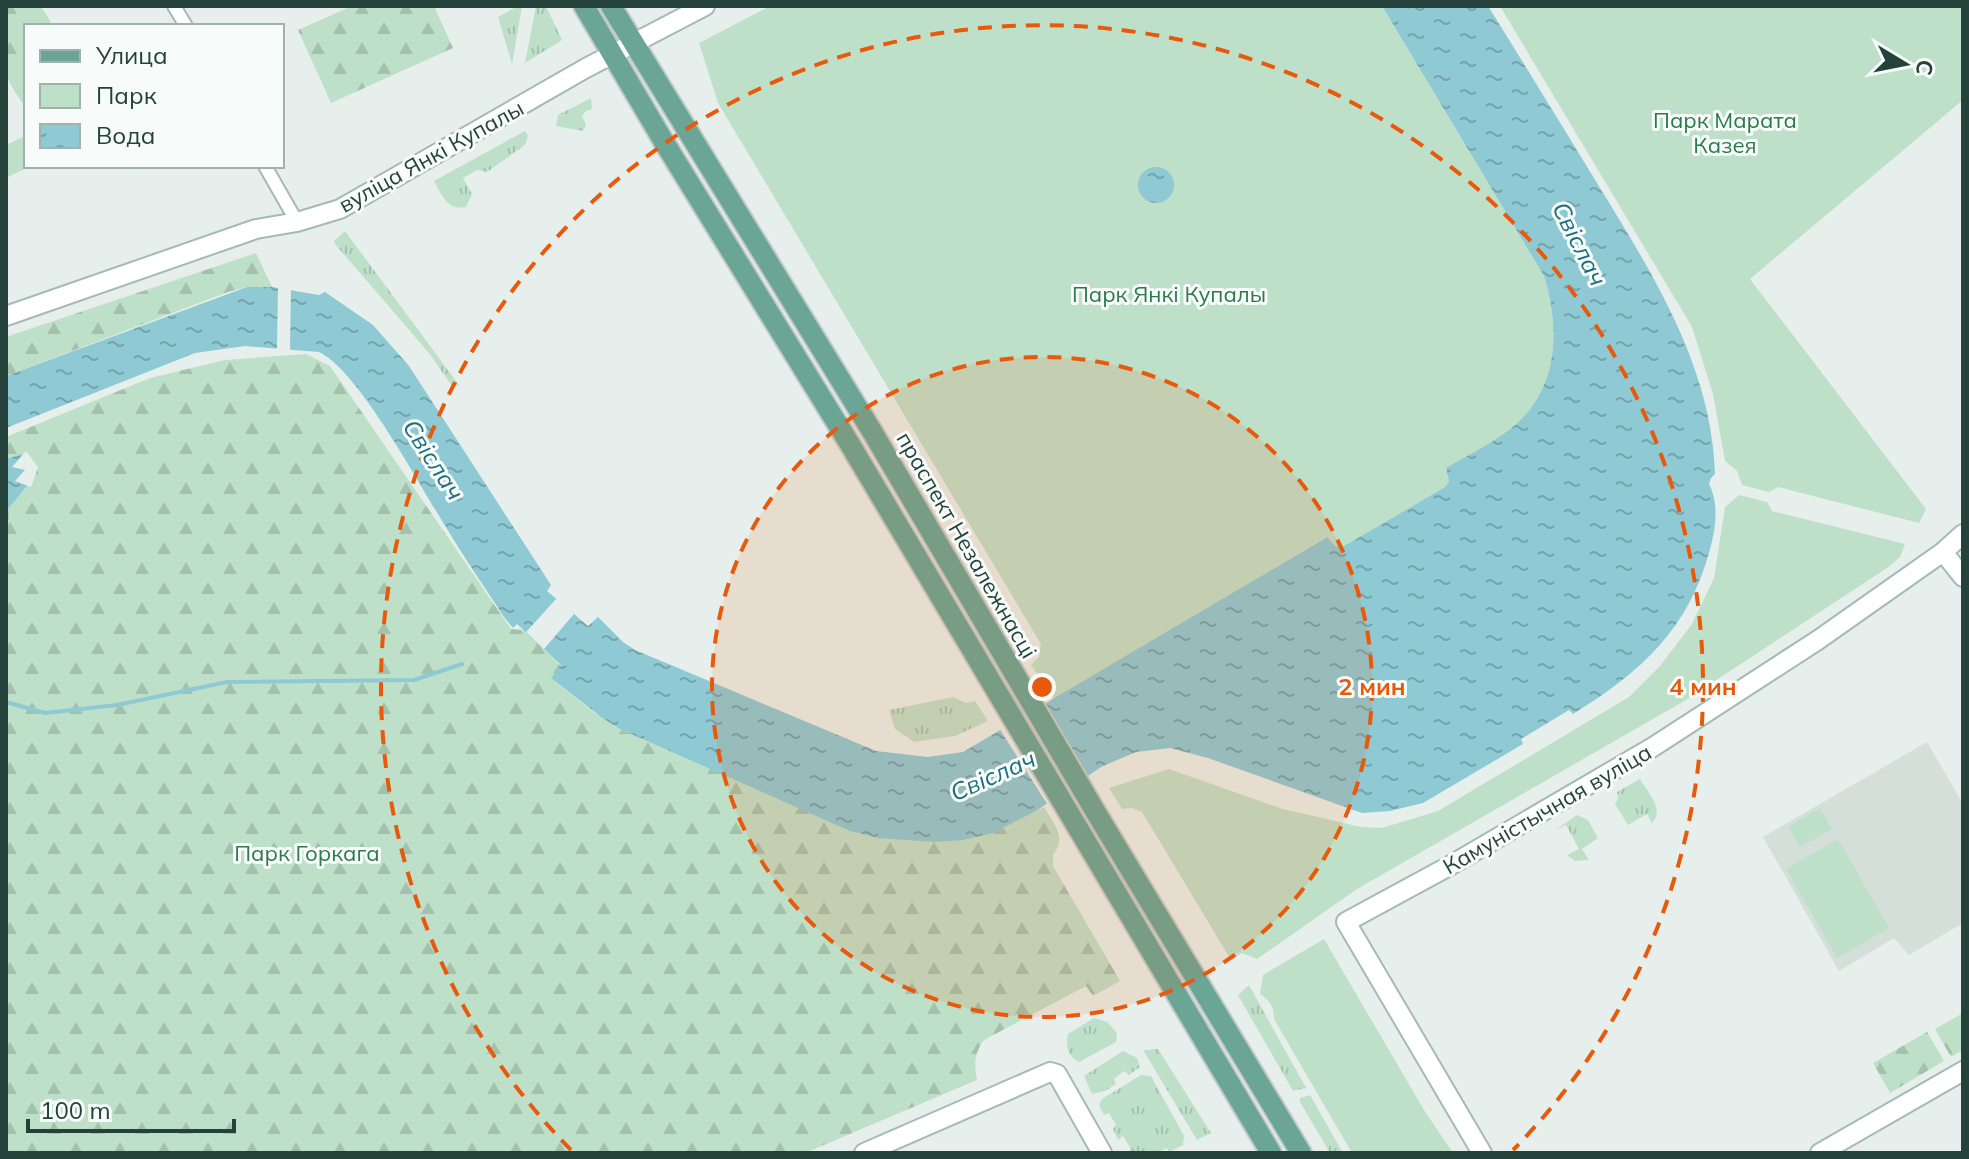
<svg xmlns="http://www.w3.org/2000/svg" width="1969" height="1159" font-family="Mulish,sans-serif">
<defs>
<pattern id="grass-tufts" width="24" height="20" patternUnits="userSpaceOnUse" patternTransform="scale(2)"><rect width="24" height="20" fill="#bfe0c8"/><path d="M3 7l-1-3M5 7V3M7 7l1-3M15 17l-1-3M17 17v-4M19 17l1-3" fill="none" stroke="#a4c1ad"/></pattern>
<pattern id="forest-firs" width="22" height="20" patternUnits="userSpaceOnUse" patternTransform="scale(2)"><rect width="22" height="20" fill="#bfe0c8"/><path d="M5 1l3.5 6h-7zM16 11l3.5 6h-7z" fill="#a4c1ad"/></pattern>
<pattern id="water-ripples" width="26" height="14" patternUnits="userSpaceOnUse" patternTransform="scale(2)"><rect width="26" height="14" fill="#8ec9d4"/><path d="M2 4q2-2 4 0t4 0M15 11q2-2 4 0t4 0" fill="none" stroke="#74a5ad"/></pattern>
</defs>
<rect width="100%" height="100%" fill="#e6efeb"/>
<path fill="#d4dfda" d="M1927 742 1963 804V923L1909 955 1894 938 1839 971 1763 837Z"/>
<path fill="url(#grass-tufts)" d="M518 6H522L512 64 498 17Z
M536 6H546L562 40 525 63Z
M591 98 592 109 586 111 582 116 586 125 583 131 556 126 558 115Z
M525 131 528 136 525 145 487 172 477 170 463 178 472 194 466 207C447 211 442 195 434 181Z
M345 231 459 385 452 386 429 353 335 244 334 241Z
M953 697 966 703 975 701 988 721 955 736 914 742 895 729 889 710Z
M1640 779C1648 793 1665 809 1652 823L1647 814 1628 825 1615 804 1618 798 1617 792Z
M1577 815 1588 820 1598 838 1582 849 1589 860 1575 861 1567 855 1579 849 1566 825 1554 831Z
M1249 985 1306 1088 1293 1091 1238 995Z
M1094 1018 1107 1022 1117 1033 1116 1042 1079 1062C1068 1056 1065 1046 1068 1034Z
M1158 1049 1211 1133 1197 1140 1143 1050Z
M1123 1051 1137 1058 1140 1067 1129 1075 1124 1071 1114 1079 1116 1084 1105 1091 1092 1094 1084 1076Z
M1141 1075 1151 1076 1184 1136 1183 1145 1169 1152 1167 1148 1156 1153H1128L1131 1149 1123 1136 1118 1140 1113 1129 1116 1125 1109 1113 1104 1115 1099 1105 1102 1099Z
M1310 1095 1343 1153H1330L1300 1102V1098Z"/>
<path fill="url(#forest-firs)" d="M6 6H41L53 26H26V100L22 103 6 76Z
M352 6H434L453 48 331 103 298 30Z
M256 253 272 287H247L228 292 6 376V337Z
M306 354 330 366 511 629 524 630 561 666 551 678 592 711 620 729 857 833 878 838 993 833 1044 807C1054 824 1067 837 1053 855V866L1120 981 1093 996 1086 986 984 1040C974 1054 974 1063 977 1080L805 1153H6V437L150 378 225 360Z
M1963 1013V1050L1951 1057 1935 1029Z
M1927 1032 1944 1061 1890 1093 1873 1063Z"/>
<path fill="#bfe0c8" d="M770 6H1382L1544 276C1560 328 1559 387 1515 425 1495 442 1469 455 1446 468L1449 481 1445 487 1344 546 1335 547 1326 537 1054 700 1031 665 1039 657 1041 644 718 103 699 43Z
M1500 6H1963V100L1750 279 1926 509 1919 523 1778 487 1769 492 1742 485 1737 471 1725 461 1713 394 1692 327Z
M25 136 26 166H30L6 178V145Z
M1739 495 1767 502 1772 511 1905 544 1900 557 1887 568 1686 700 1357 889 1257 959 1242 953 1231 960 1142 812 1132 808 1122 809 1109 788 1169 769 1283 809 1361 827 1382 828 1438 811 1629 697 1660 666 1692 624 1714 578 1725 507Z
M1820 808 1832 829 1800 847 1788 827Z
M1838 839 1889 928 1837 958 1786 869Z
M1324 939 1424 1110 1453 1153H1352L1274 1019C1274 1006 1270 1001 1260 994L1263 975Z"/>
<path fill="url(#water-ripples)" d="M1382 6H1488C1526 67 1563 127 1600 188 1654 276 1712 368 1715 474L1711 478 1709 484C1719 503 1716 528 1710 549 1689 629 1641 672 1573 714L1569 710 1521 739 1523 744 1423 803 1390 811 1362 813 1208 758 1170 748 1136 752 1101 767 1036 811 993 833 963 840 934 842 878 838 850 831 620 729 601 717 551 678 561 665 517 624 513 628 504 617C484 586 463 556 444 524 419 484 358 370 319 352L245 346 195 353 6 428V376L247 287H272L319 295 325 292 373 325 409 366 551 585 547 591 588 626 598 617 623 642 635 650 876 751 928 757 963 752 1327 537 1335 546H1344L1445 487 1449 481 1446 468C1468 455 1495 442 1515 425 1559 387 1560 328 1544 276Z
M1138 185a18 18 0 1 1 36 0a18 18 0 1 1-36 0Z
M23 454 34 468 30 482 8 509 9 519 6 520V459Z"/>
<path fill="#e6efeb" d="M278 284 291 286 290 352 277 351Z
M26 451 38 467 31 487 15 481 25 470 12 467Z
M557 598 574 614 544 649 526 632Z
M1044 701 1090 779 1049 807 999 728Z"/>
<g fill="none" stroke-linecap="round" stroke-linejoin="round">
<path stroke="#8ec9d4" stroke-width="4" d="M6 702 45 713 117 705 227 682 414 680 462 664"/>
<defs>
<path id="street" d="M174 6 186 26
M265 166 297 222"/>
<path id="secondary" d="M6 316 256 229 297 222 340 209 586 68 705 6
M1943 552 1963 577
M864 1153 1050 1072 1057 1074 1102 1153
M1482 1153 1346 922 1451 865 1653 747 1818 640 1943 552 1963 534
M1820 1153 1963 1071"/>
<path id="primary" d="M584 6 664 142 851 446 1271 1153
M611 6 873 433 1095 811 1301 1153"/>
</defs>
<use href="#street" stroke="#a8b8b2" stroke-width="16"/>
<use href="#secondary" stroke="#a4bbb3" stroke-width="22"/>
<use href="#primary" stroke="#c2cac8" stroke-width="24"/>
<use href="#street" stroke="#fff" stroke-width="12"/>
<use href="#secondary" stroke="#fff" stroke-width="18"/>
<use href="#primary" stroke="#6aa596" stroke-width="20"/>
</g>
<circle cx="1042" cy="687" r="330" fill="#e8590c" fill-opacity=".12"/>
<g fill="none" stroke="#e8590c" stroke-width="4" stroke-dasharray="14 10">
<circle cx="1042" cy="687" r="330"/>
<path d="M571 1150A661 661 0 1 1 1513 1150"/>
</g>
<g text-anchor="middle" stroke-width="6" stroke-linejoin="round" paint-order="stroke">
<g font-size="22" fill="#2d7a4b" stroke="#f7fbf9">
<text x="1725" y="128">Парк Марата<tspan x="1725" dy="25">Казея</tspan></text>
<text x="1169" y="302">Парк Янкі Купалы</text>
<text x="307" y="861">Парк Горкага</text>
</g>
<g font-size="22" fill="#24423a" stroke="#f7fbf9">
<text transform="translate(431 156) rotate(-29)" y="8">вуліца Янкі Купалы</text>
<text transform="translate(967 545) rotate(60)" y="8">праспект Незалежнасці</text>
<text transform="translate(1547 809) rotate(-30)" y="8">Камуністычная вуліца</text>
</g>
<g font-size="24" font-style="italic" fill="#1c6f80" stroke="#f7fbf9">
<text transform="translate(1579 244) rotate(63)" y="8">Свіслач</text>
<text transform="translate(433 460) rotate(57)" y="8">Свіслач</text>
<text transform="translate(993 776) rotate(-24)" y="8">Свіслач</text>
</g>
</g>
<circle cx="1042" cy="687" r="12" fill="#e8590c" stroke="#f7fbf9" stroke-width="4"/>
<g font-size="24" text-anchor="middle" font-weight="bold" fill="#e8590c" stroke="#f7fbf9" stroke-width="6" stroke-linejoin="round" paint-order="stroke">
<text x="1372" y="695">2 мин</text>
<text x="1703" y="695">4 мин</text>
</g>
<rect width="1969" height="1159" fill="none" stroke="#24423a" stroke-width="16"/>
<rect x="24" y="24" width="260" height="144" fill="#f7fbf9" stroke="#a3b1ad" stroke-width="2"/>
<rect x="40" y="50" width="40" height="12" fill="#6aa596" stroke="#a3b1ad" stroke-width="2"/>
<text x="96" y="64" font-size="24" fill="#24423a">Улица</text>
<rect x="40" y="84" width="40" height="24" fill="#bfe0c8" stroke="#a3b1ad" stroke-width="2"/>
<text x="96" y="104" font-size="24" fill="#24423a">Парк</text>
<rect x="40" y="124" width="40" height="24" fill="url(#water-ripples)" stroke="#a3b1ad" stroke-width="2"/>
<text x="96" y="144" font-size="24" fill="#24423a">Вода</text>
<g transform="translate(1905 64) rotate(100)" stroke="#f7fbf9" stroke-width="6" paint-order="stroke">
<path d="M0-6L14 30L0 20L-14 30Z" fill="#24423a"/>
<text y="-12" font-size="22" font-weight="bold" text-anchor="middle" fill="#24423a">С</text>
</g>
<path d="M28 1119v12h206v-12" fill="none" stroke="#24423a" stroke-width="4"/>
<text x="40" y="1119" font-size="24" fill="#24423a" stroke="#f7fbf9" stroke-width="6" paint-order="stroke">100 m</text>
</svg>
